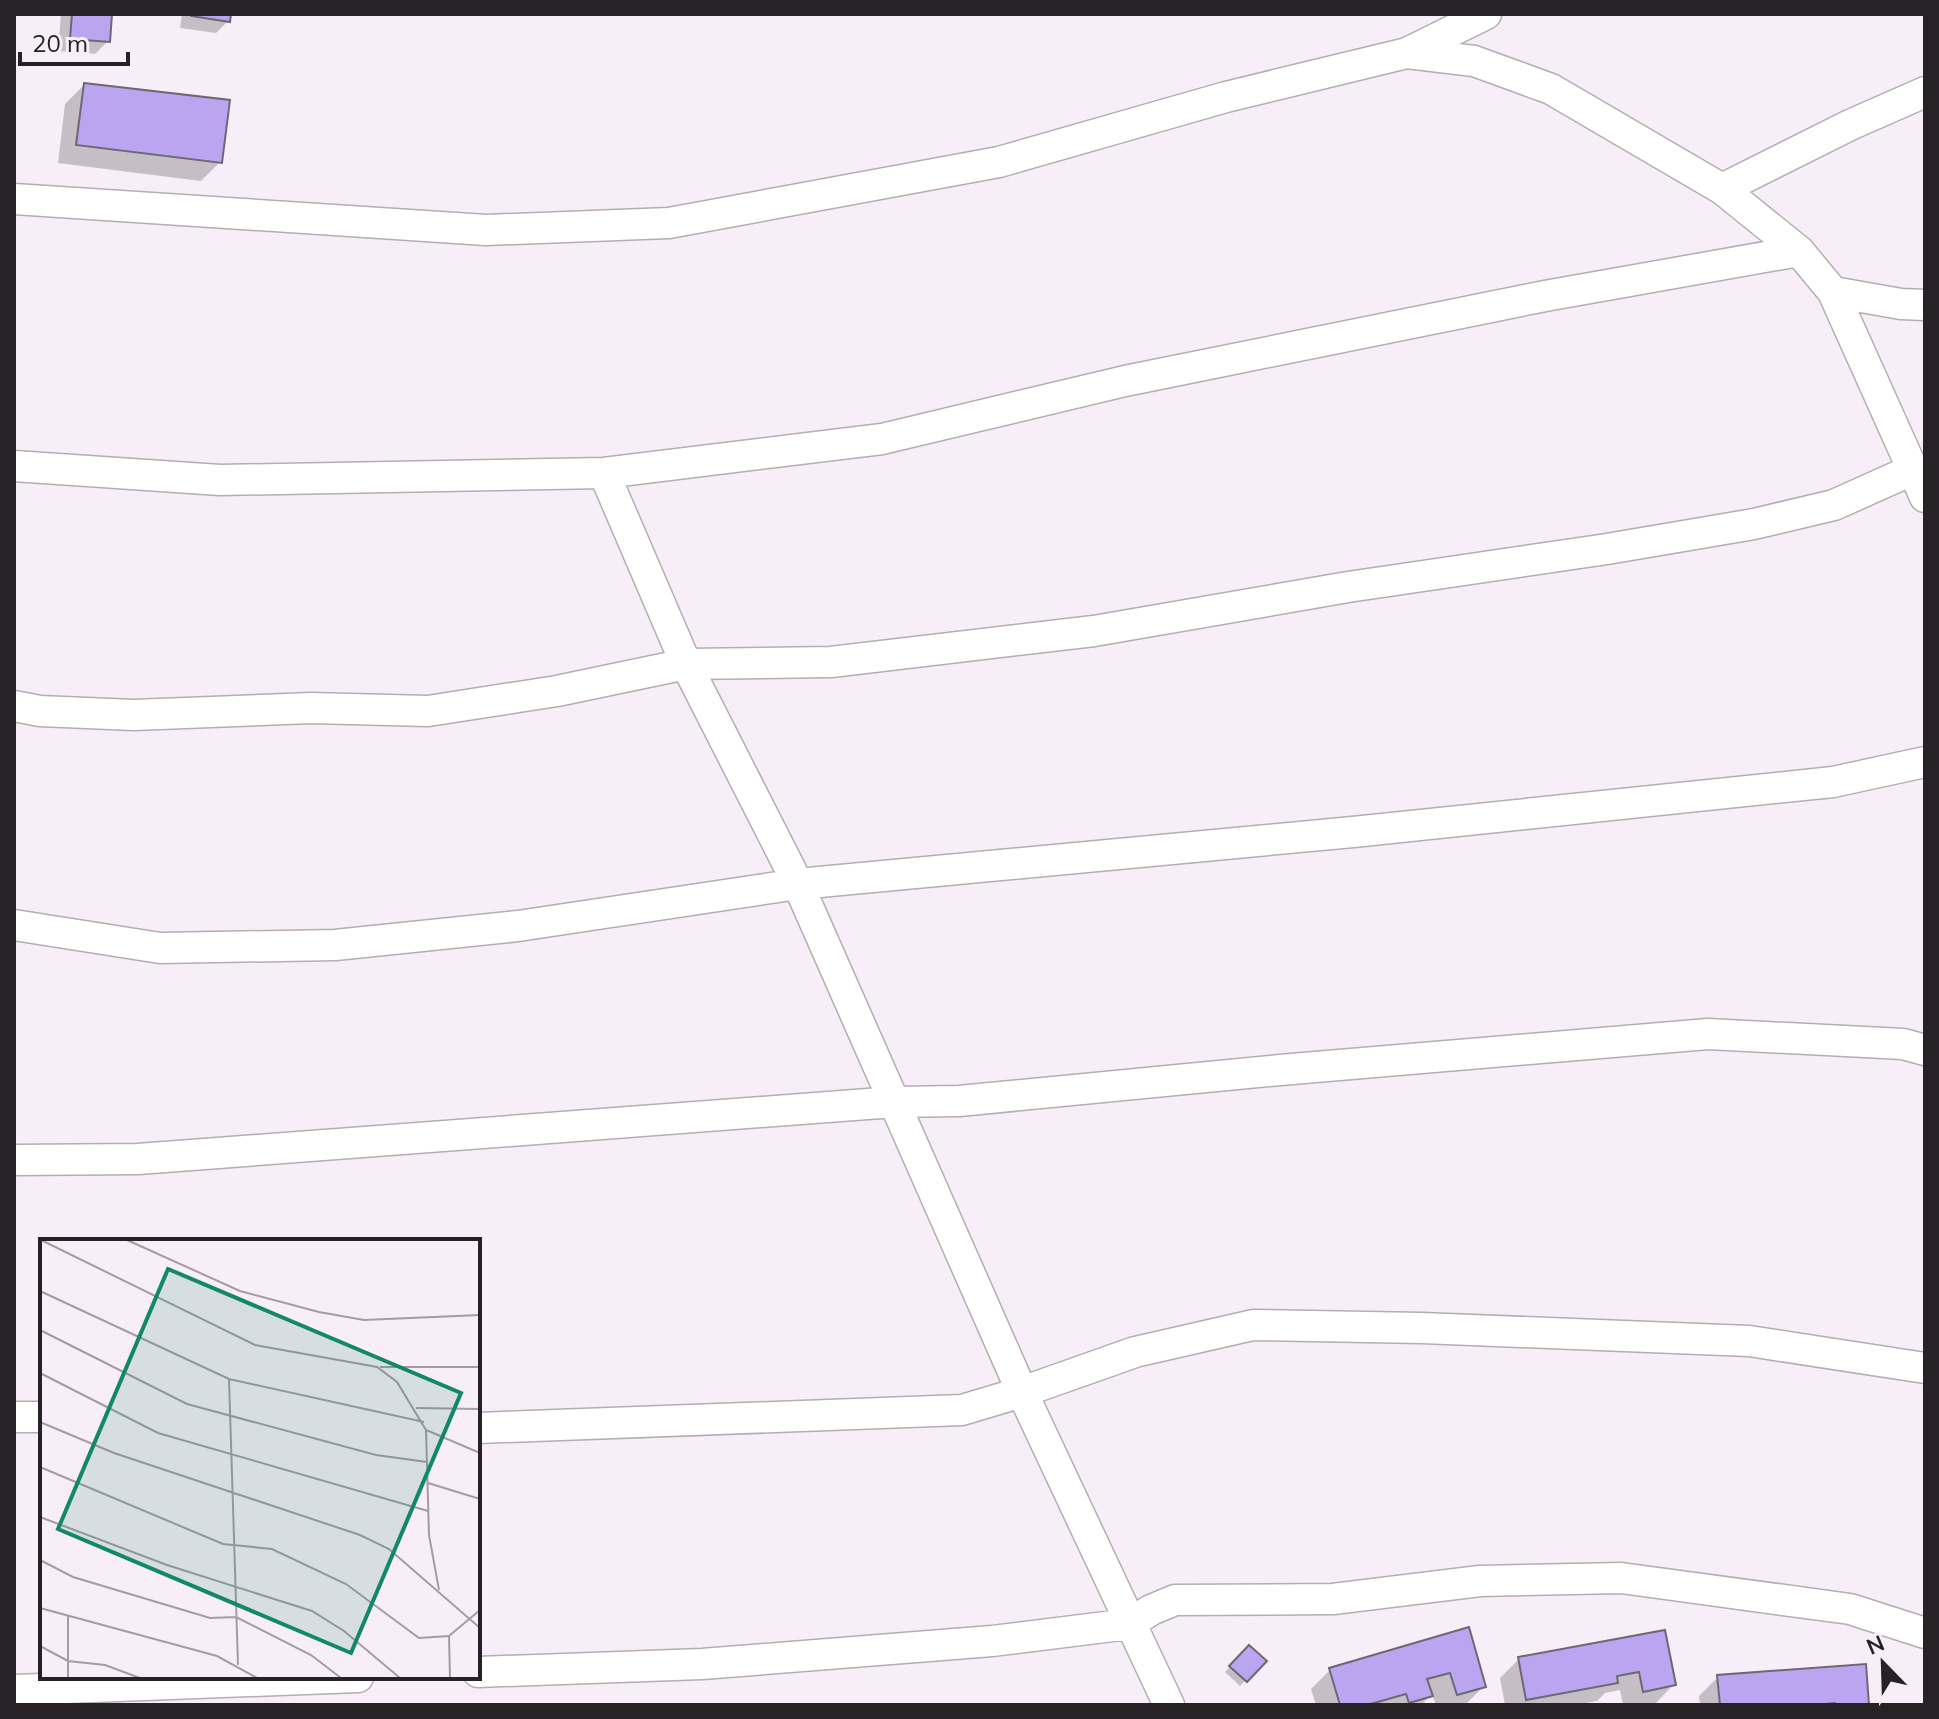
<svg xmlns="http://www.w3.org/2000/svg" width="1939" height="1719" font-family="Mulish,sans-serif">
<rect width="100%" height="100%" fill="#f8eef7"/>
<path fill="#0003" d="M61 14H110L108 41 95 54 58 51Z
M182 14H229L228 21 216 33 180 28Z
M84 85 220 162 201 181 58 163 65 104Z
M1468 1630 1484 1686 1465 1705H1436L1432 1694 1421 1705H1316L1311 1689 1330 1670Z
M1664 1632 1674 1684 1655 1704 1623 1705 1620 1690 1605 1693 1597 1701 1576 1705H1505L1500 1678 1519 1659Z
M1249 1647 1264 1661 1240 1686 1225 1672Z
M1718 1677 1867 1705H1700L1699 1696Z"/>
<path fill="#bba5f1" stroke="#6b6973" stroke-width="2" d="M72 14H112L110 42 70 39Z
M191 14H231L230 22 191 16Z
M84 83 230 100 222 163 76 145Z
M1469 1627 1486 1687 1457 1695 1450 1673 1427 1679 1433 1696 1409 1703 1406 1694 1367 1705H1340L1329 1668Z
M1665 1630 1676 1685 1643 1692 1639 1672 1617 1676 1618 1683 1526 1700 1518 1657Z
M1249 1645 1267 1661 1247 1682 1229 1666Z
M1866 1664 1869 1705H1835V1703L1814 1705H1720L1717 1675Z"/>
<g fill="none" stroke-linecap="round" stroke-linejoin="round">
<defs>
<path id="minor" d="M1407 53 1486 14
M1722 189 1850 125 1925 92
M14 199 486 230 669 223 999 162 1226 97 1407 53 1474 61 1551 89 1722 189 1799 251 1833 292 1901 304 1925 305
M1833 292 1925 497
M14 466 220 480 604 473 882 439 1125 381 1545 296 1799 251
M604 473 686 664 798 884 1022 1392 1169 1705
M14 706 40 711 134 715 311 708 428 711 557 691 686 664 831 662 1094 631 1348 587 1607 549 1754 524 1834 505 1912 470
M14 925 160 948 335 945 518 926 798 884 1353 832 1833 782 1925 762
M14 1160 138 1159 894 1102 959 1101 1280 1070 1708 1034 1903 1044 1925 1050
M14 1417H42
M478 1428 962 1410 1022 1392 1135 1352 1253 1325 1422 1328 1749 1341 1925 1368
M478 1672 702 1664 992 1641 1129 1624 1151 1610 1175 1600 1333 1599 1480 1581 1621 1578 1850 1609 1925 1633
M14 1690 358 1677"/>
</defs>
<use href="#minor" stroke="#b5acb4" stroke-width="33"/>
<use href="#minor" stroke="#fff" stroke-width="30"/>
</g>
<g transform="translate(40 1239)">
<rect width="440" height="440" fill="#f8eef7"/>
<path fill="none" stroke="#a49ca3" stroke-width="2" d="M1 1 215 106 337 128 357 143 386 191 440 214M87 1 200 52 279 73 324 81 440 76M0 52 189 140 384 183M0 91 147 165 336 216 387 223M340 128H440M0 134 118 194 388 272M189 140 198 426M376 169 440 170M0 183 74 214 320 296 349 310 440 389M386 191 389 296 399 351M0 228 183 305 232 310 306 345 379 399 409 397M388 244 440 260M0 278 127 326 272 372 304 392 360 439M0 321 33 338 170 379 196 378 271 416 301 439M0 369 177 417 217 439M28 377V439M0 407 28 422 65 426 100 439M410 439 409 397 440 371"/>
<path fill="#128869" fill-opacity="0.15" stroke="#128869" stroke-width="4" d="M128 30 421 154 311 414 18 290Z"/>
<rect width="440" height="440" fill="none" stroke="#262226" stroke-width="4"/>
</g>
<rect width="1939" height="1719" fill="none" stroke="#262226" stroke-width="32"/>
<g transform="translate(1883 1663) rotate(337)" stroke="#f8eef7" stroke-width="6" paint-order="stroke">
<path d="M0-6L14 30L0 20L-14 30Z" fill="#262226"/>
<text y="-12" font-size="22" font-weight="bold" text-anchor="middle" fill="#262226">N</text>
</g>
<path d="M20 52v12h108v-12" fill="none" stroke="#262226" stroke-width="4"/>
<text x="32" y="52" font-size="24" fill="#262226" stroke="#f8eef7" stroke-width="6" paint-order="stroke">20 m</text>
</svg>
